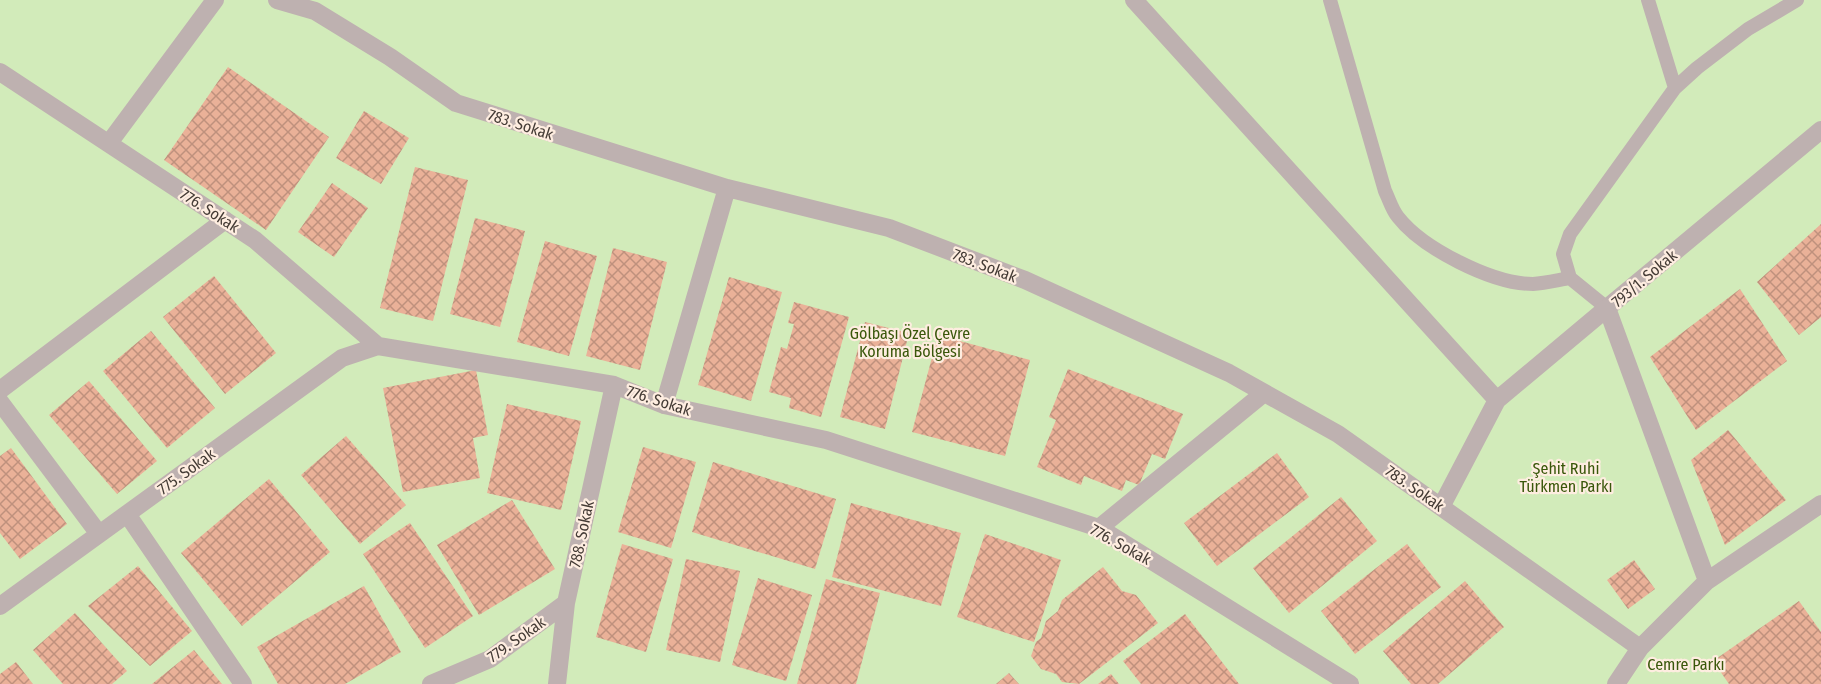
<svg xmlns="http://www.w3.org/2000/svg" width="1821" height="684" font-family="'Fira Sans Condensed',sans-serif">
<defs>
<pattern id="building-cross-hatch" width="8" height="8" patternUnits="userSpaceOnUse" patternTransform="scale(1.5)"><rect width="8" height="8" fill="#eab198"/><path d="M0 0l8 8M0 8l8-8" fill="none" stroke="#bf917d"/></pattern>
</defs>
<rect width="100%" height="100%" fill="#feede0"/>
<path fill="#d2ebba" d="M0 0H1821V684H0Z"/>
<path fill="url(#building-cross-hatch)" d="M228 67 329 137 266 230 164 160Z
M364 111 409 138 381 184 336 158Z
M415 167 468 180 433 321 380 308Z
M332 183 368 208 334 257 298 232Z
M475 218 525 231 500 327 450 314Z
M1821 224V317L1799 335 1757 282Z
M545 241 597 256 569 356 517 342Z
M613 248 667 262 640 370 586 356Z
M214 276 276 353 225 394 163 317Z
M729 277 782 292 751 401 698 385Z
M1740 289 1787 361 1696 430 1650 357Z
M794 302 849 317 821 417 789 408 791 398 769 392 781 347 787 349 794 324 788 323Z
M865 322 909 333 885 429 840 417Z
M151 331 215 408 167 448 103 371Z
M938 335 1030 360 1005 456 912 432Z
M1068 369 1183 414 1165 459 1152 454 1139 485 1126 480 1122 491 1084 476 1081 485 1037 467 1056 420 1049 417Z
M476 370 488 435 473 438 480 478 403 492 383 388Z
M89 381 157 461 117 494 49 415Z
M507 404 581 421 561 510 487 493Z
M1728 430 1786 500 1725 545 1691 460Z
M346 436 406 505 360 544 301 475Z
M643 447 696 462 671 548 618 532Z
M11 448 67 524 20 559 0 533V456Z
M1277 453 1309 497 1217 566 1184 523Z
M713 462 836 499 815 569 692 532Z
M269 479 330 552 242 626 181 553Z
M1341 497 1377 541 1289 613 1253 568Z
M512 500 555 569 479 615 437 545Z
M851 503 961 533 941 606 832 577Z
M410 523 473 616 425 648 363 554Z
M985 534 1061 560 1034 642 957 617Z
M622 544 673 559 646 652 596 637Z
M1407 544 1441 587 1355 654 1321 611Z
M686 559 740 571 720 662 666 650Z
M1634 560 1655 589 1628 609 1607 580Z
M138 566 192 631 150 666 88 606Z
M1103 567 1122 591 1136 595 1158 623 1079 684 1062 682 1056 674 1041 669 1031 656 1036 642 1041 638 1046 621 1058 611 1062 600Z
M758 578 812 595 786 681 732 665Z
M826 579 880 593 856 684H797Z
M1465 581 1504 627 1438 684H1411L1383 651Z
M364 586 401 652 345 684H278L257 647Z
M1799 601 1821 632V684H1729L1713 661Z
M75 613 127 671 112 684H63L33 650Z
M1185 614 1239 684H1141L1123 661Z
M194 650 222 684H152Z
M16 662 33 684H0V674Z
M1009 673 1019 684H996Z
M1111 674 1119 684H1098Z"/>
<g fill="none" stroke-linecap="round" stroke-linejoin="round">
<path stroke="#beb1b0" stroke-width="14" d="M1330 0 1385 191C1389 199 1392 210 1398 217 1422 248 1492 284 1533 284 1545 283 1558 280 1570 278
M1648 0 1675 88
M1607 308 1570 278 1563 254 1570 234 1675 88 1697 68 1748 29 1797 0"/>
<path stroke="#beb1b0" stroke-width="18" d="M277 0 315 11 390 57 456 103 727 188 889 228 1025 280 1229 373 1338 434 1640 648
M1134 0 1497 400
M0 72 255 240 378 346 614 385 664 405 826 440 1099 528 1350 684
M109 143 215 0
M0 390 225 220
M0 402 99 534
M664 405 727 188
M1441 507 1497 400 1607 308
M127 514 243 684
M1099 528 1264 393
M1707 581 1607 308 1821 130
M0 606 342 358 378 346
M431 684 490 659 566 603
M557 684 566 603 614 385
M1616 684 1640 648 1707 581 1821 504"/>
</g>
<g text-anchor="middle" stroke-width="4.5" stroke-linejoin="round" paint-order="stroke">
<g font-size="16" fill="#443b35" stroke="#feede0">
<text transform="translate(521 124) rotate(18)" y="6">783. Sokak</text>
<text transform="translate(210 210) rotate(33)" y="6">776. Sokak</text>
<text transform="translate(985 265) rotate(21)" y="6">783. Sokak</text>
<text transform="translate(1644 278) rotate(-40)" y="6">793/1. Sokak</text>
<text transform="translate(659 400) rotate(18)" y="6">776. Sokak</text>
<text transform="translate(186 471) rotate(-36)" y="6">775. Sokak</text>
<text transform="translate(1415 488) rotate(35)" y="6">783. Sokak</text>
<text transform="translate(581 534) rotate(-78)" y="6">788. Sokak</text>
<text transform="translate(1121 544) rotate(29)" y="6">776. Sokak</text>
<text transform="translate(516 639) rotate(-35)" y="6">779. Sokak</text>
</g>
<g font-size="16" fill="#39570a" stroke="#feede0">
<text x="910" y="339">Gölbaşı Özel Çevre<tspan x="910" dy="18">Koruma Bölgesi</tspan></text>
<text x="1566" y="474">Şehit Ruhi<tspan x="1566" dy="18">Türkmen Parkı</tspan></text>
<text x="1686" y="670">Cemre Parkı</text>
</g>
</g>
</svg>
